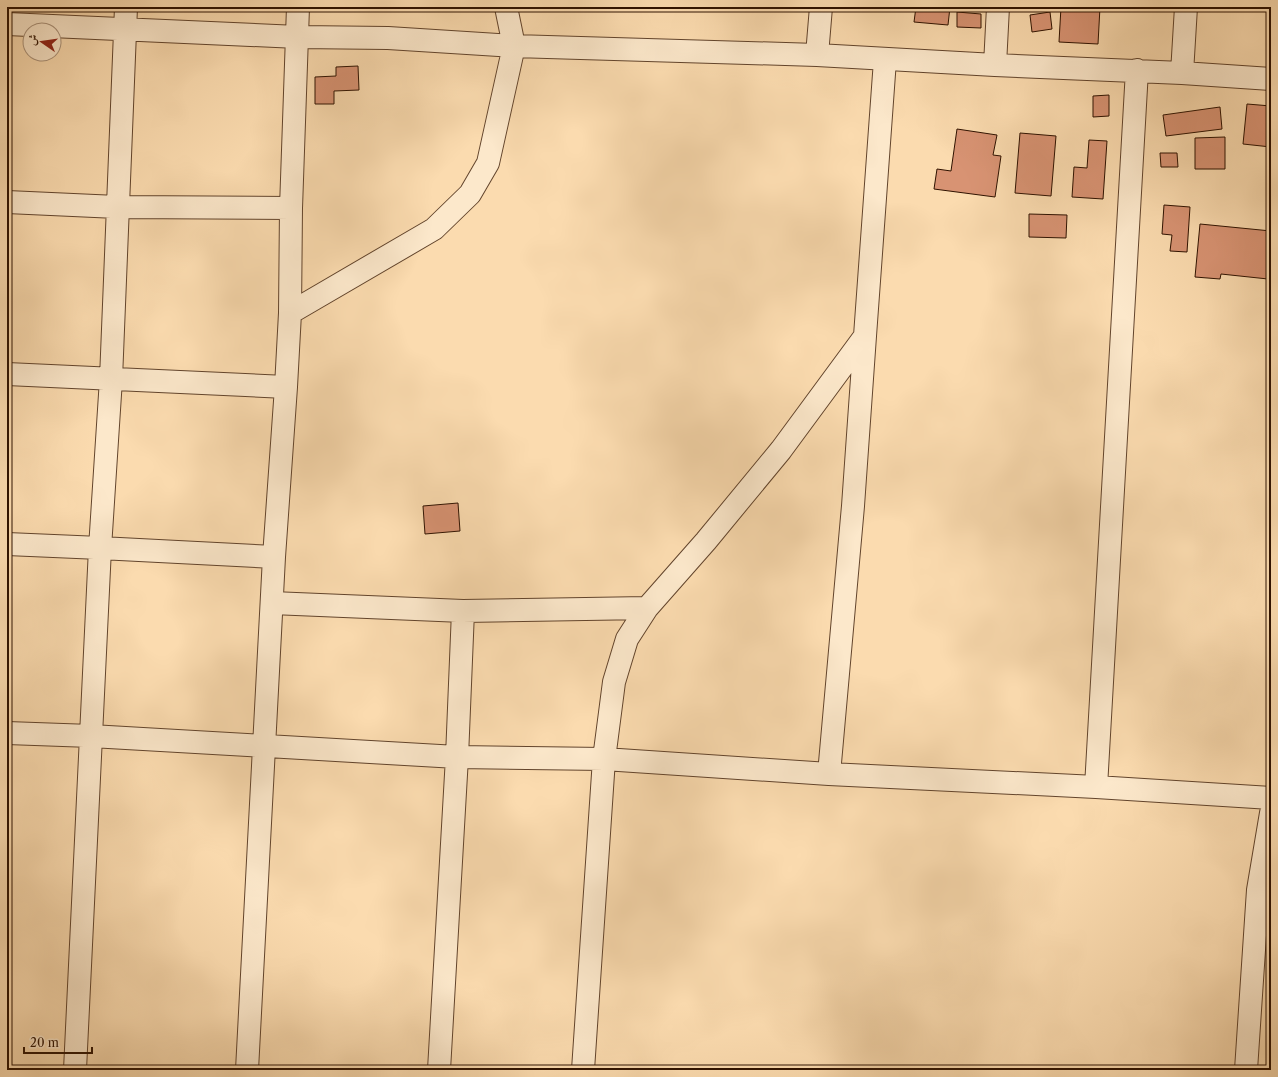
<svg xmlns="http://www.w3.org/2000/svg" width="1278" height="1077" font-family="'Libre Caslon Text',Amiri,serif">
<rect width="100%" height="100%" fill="#fbdbaf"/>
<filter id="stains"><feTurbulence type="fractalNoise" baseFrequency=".005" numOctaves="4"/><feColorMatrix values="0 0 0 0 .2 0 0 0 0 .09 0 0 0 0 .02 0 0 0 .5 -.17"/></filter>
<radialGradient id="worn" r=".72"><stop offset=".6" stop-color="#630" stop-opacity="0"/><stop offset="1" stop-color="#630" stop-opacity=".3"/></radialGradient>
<path fill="#d89373" stroke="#2f1200" d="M916 7H950L948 25 914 22Z
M1013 7H1030L1029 11 1012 10Z
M1061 7H1100L1098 44 1059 42Z
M957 12 981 14V28L957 27Z
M1050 12 1052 29 1032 32 1030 15Z
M358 66 359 90 334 91V104H315V77L336 76V67Z
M1109 95V116L1093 117V96Z
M1247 104 1271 106V147L1243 144Z
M1220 107 1222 129 1166 136 1163 115Z
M957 129 997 135 993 155 1001 156 995 197 934 189 937 169 951 171Z
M1020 133 1056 136 1051 196 1015 193Z
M1225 137V169H1195V138Z
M1089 140 1107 141 1103 199 1072 197 1074 167 1087 168Z
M1160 153H1177L1178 167H1161Z
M1164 205 1190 207 1187 252 1170 251 1172 235 1162 234Z
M1029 214 1067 215 1066 238 1029 237Z
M1200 224 1271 231V247L1268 279 1221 274 1220 279 1195 277Z
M458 503 460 531 425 534 423 506Z"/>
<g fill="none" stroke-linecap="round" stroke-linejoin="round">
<defs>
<path id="minor" d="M7 24 298 37 388 38 514 46 817 55 995 65 1182 73 1271 79
M817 55 821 7
M995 65 998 7
M1182 73 1186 7
M7 202 117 207 291 208
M290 313 434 229 470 194 488 163 514 46 506 7
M7 374 286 387
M7 544 100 548 274 557
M272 603 463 611 647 608
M7 733 91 736 457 757 604 759 829 774 1096 787 1271 798
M829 774 853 506 865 336
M1096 787 1137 70
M75 1070 100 548 111 379 126 7
M247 1070 274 557 286 387 290 313 291 208 298 7
M439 1070 457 757 463 611
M583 1070 604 759 614 682 627 639 647 608 706 541 781 450 865 336 885 60
M1246 1070 1258 890 1271 813"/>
</defs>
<use href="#minor" stroke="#62442c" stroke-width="24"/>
<use href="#minor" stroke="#fce8cb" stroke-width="22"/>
</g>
<rect width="1278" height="1077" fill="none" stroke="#fbdbaf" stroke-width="24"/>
<rect x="8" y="8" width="1262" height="1061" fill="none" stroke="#2f1200" stroke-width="2"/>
<rect x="12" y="12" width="1254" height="1053" fill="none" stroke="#2f1200"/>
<g transform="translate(42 42) rotate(283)"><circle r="19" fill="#fce8cb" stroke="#aa927a"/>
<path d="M0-3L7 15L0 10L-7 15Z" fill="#8f2418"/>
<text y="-6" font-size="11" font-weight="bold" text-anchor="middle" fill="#2f1200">ش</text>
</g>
<path d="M24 1047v6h68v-6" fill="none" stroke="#2f1200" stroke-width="2"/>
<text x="30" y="1047" font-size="12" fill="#2f1200" stroke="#fce8cb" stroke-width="3" paint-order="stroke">20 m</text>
<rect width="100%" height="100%" filter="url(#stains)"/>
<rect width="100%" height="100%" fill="url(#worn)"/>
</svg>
